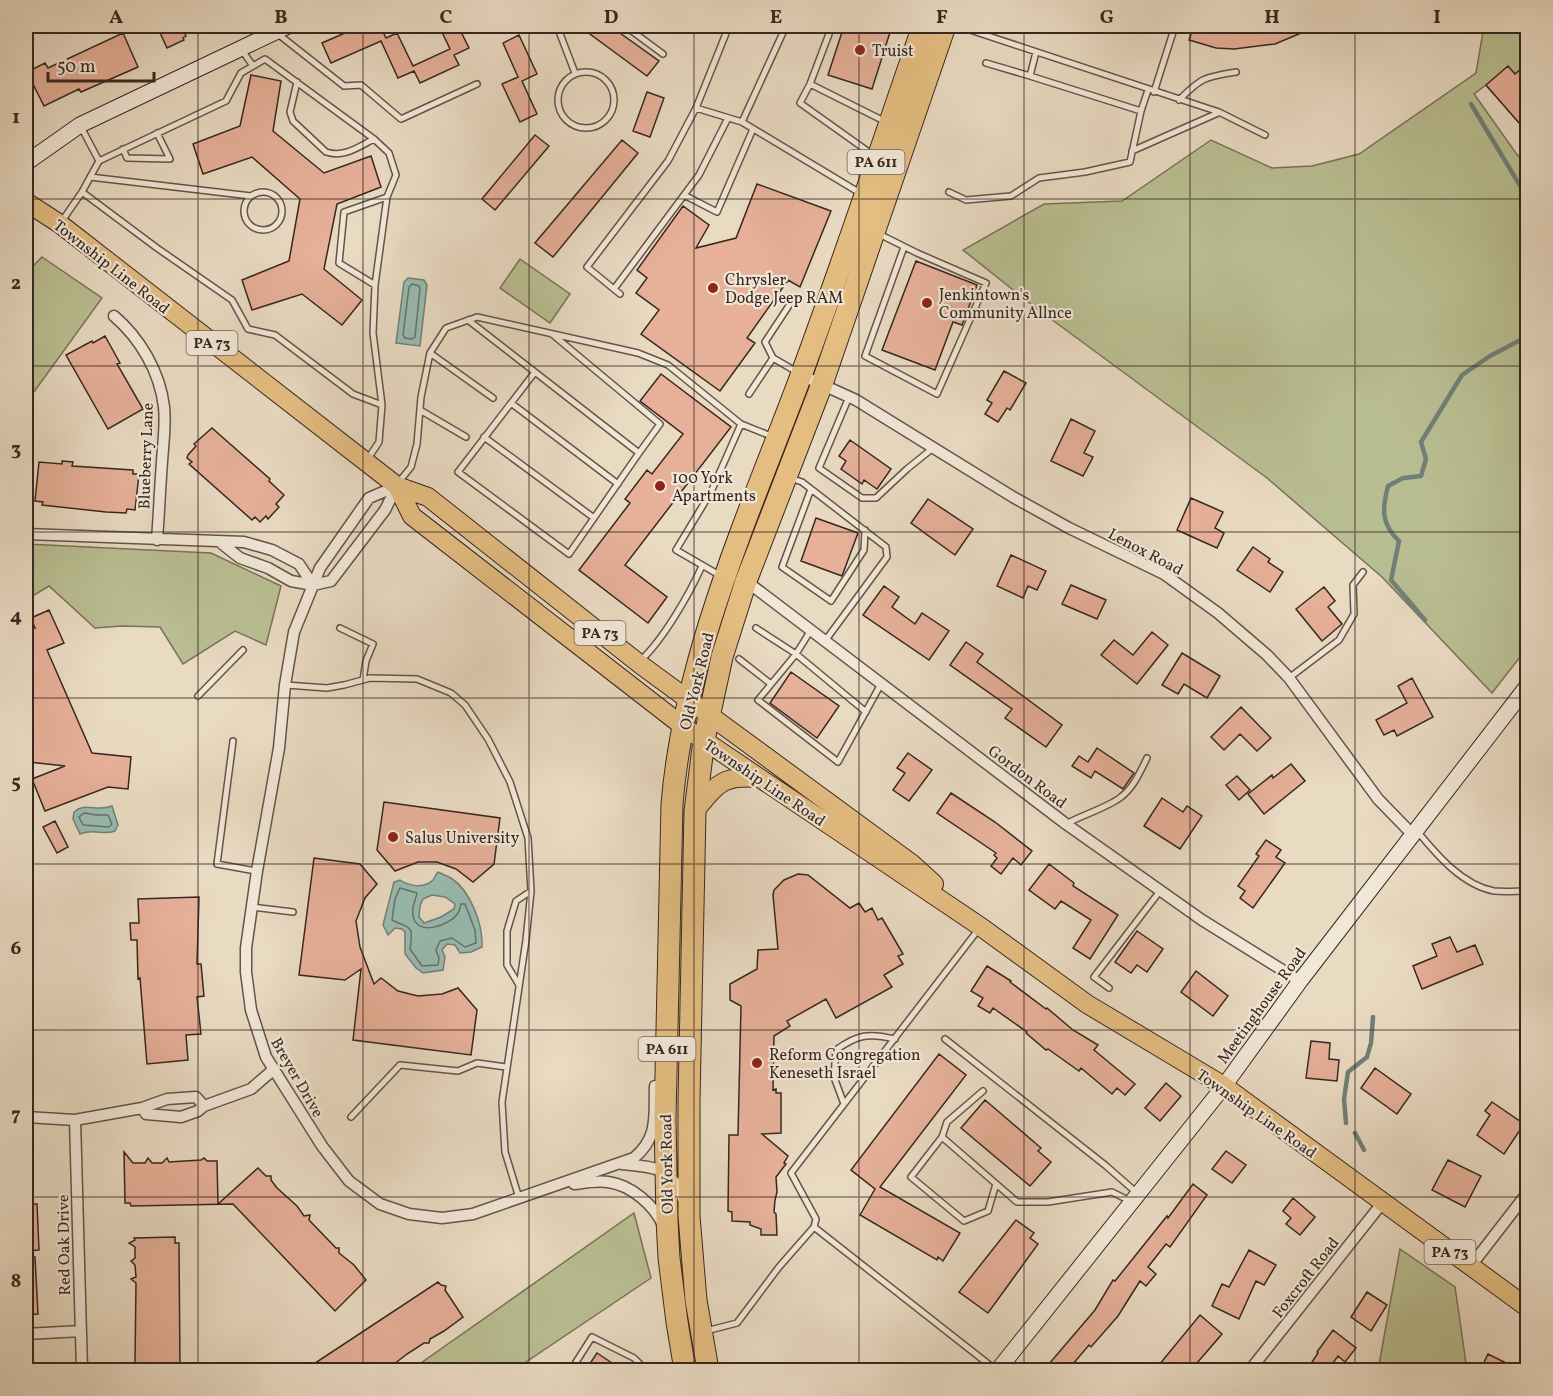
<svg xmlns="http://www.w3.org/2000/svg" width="1553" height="1396" font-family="Vollkorn,serif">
<rect width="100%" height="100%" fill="#e9dac2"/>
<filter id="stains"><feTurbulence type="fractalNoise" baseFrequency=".00333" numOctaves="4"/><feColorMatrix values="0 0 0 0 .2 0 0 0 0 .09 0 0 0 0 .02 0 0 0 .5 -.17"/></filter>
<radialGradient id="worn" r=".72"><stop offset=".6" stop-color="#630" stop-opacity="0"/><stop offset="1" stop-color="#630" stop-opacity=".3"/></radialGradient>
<path fill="#b9be92" stroke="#787259" stroke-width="1.5" d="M1484 26H1527V132L1486 85 1474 94 1518 156 1527 161V648L1492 693 1382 577 1267 478 1032 305 963 250 1044 204 1122 201 1211 140 1272 168 1312 166 1359 154 1476 73Z
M42 257 102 298 26 403V273Z
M520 259 570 294 550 323 500 288Z
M26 544 211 553 281 586 266 645 235 631 183 664 160 627 122 626 95 628 49 586 26 600Z
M634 1213 651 1278 514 1370H411Z
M1400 1249 1455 1287 1467 1370H1378Z"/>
<path fill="#97bbb1" stroke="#718077" stroke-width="1.5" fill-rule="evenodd" d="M408 278 424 280 427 285 420 346 396 343 404 282Z
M112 806 118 825 115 831C103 836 95 828 80 834L73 819 74 812C85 802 96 812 112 806Z
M438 872C442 874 447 876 451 878 471 891 483 925 482 947L471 952 460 953 455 945 447 944 442 950 445 957 443 970 423 973 416 968 405 954V932L402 929 395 928 388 935 383 925 394 882 400 880C409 886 424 889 433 880 435 877 436 874 438 872ZM432 895 445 897 455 904 454 909 441 917 424 923 419 917 420 906 423 899Z"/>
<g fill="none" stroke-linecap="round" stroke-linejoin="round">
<path stroke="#677168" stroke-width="1.5" d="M412 284 419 286 420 288 415 337 412 339 405 338 403 335 409 287Z
M84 813 96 815H108L112 824 109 827 83 825 79 817Z
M400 888 417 893C416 900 411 907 413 915 416 938 451 925 458 913 460 910 460 907 461 904H465L475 930 476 943 465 947 452 938 440 941 436 950 439 958 438 965 422 966 410 949C414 924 410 929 392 920L395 899Z"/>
<path stroke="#718077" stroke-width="4.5" d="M1471 104 1528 199
M1425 620 1391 580 1399 541C1381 524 1382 509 1388 486L1403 478 1421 476 1426 459 1421 442 1462 375 1490 356 1528 336
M1346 1123 1344 1099 1348 1072 1367 1057 1371 1043 1373 1017
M1355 1133 1364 1150"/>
</g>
<path fill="#e6b099" stroke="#372720" stroke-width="1.5" d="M157 26H181L186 36 183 38 184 40 167 48Z
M361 26H380L386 38 397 33 413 66 450 49 439 26H458L469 48 454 55 459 65 420 83 414 71 398 78 381 41 331 63 322 43Z
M579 26H610L659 61 647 76Z
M844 26H892L872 89 828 75Z
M1194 26H1318L1275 44 1234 49 1216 48 1189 40Z
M123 33 138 67 81 92 79 89 44 106 27 72 45 63 48 68Z
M519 35 537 74 522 81 537 114 520 122 502 84 518 77 503 43Z
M1527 64V132L1486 85 1508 66 1515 74Z
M251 75 281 81 273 131 324 173 371 156 381 187 337 204 324 269 362 300 342 325 302 294 252 310 242 280 289 261 300 199 252 157 203 174 193 144 240 126Z
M647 92 664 98 650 137 633 131Z
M535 135 549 146 495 210 482 199Z
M622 140 638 153 553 257 535 243Z
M757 184 831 211 800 287 788 280 747 338 755 343 720 391 641 334 659 310 636 293 647 278 637 270 683 206 709 225 696 248 736 238Z
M916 261 977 285 962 325 953 322 935 370 882 350Z
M105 336 120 363 117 364 143 409 108 429 66 355 92 341 93 343Z
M1004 371 1026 383 1010 410 1007 408 998 422 985 414 992 403 987 400Z
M661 374 731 427 625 565 667 597 648 623 579 570 630 503 625 499 647 470 652 474 683 434 640 401Z
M1071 419 1095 431 1084 453 1093 457 1083 476 1051 461Z
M212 428 270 479 269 481 284 495 276 504 279 507 268 519 266 516 260 522 255 517 252 520 189 464 192 462 187 458 188 455 196 446 194 444Z
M850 440 891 469 877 489 864 480 862 484 841 469 846 461 839 456Z
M62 461 73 462 72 466 133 470V474H139L135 510 127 509 126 513 106 512 42 505 43 502 35 501 39 462 62 464Z
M1191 498 1223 512 1215 528 1224 533 1217 548 1177 530Z
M928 499 973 529 955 555 911 523Z
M816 518 858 533 842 576 801 561Z
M1253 547 1270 559 1268 562 1283 572 1270 592 1237 570Z
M1011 555 1046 571 1037 590 1028 586 1023 598 997 586Z
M1071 585 1106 600 1097 619 1062 604Z
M884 586 899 597 892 607 915 624 922 613 949 631 929 660 863 615Z
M1324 587 1335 601 1328 607 1342 624 1322 641 1296 609Z
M49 610 64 643 47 650 92 753 131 757 128 789 108 787 45 811 32 779 65 766 29 762 26 753V625L35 628 31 618Z
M1152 632 1168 645 1137 684 1101 655 1114 640 1133 655Z
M966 642 983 654 977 662 1062 725 1046 747 1005 718 1012 709 950 665Z
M1182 653 1220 676 1207 698 1184 684 1178 694 1162 685Z
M791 672 839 706 817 738 770 703Z
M1412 678 1433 717 1397 736 1394 730 1384 735 1376 720 1407 703 1398 686Z
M1241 707 1271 738 1257 751 1240 734 1224 750 1211 737Z
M1097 748 1134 773 1123 789 1095 771 1091 778 1072 766 1079 756 1088 762Z
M908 753 932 770 909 801 893 790 905 773 897 768Z
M1291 764 1305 781 1264 814 1248 794 1272 775 1273 778Z
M1237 776 1250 790 1239 800 1226 785Z
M951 793 995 822 1032 851 1021 865 1013 858 1001 874 991 866 997 858 994 855 996 853 937 813Z
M1162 798 1183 812 1187 806 1202 816 1180 849 1144 826Z
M384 802 500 818 494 864 473 882 456 869 437 862H418L395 871 377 850Z
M55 821 68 847 57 853 43 827Z
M1266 840 1281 850 1276 857 1285 863 1253 908 1240 898 1245 891 1238 886 1259 856 1256 854Z
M314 858 360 864 377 884 365 898 356 921 360 947 374 984 381 978 398 991 418 996 442 994 458 988 477 1010 471 1055 353 1040 361 969 345 980 299 975Z
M1049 864 1074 883 1073 886 1118 915 1090 959 1073 948 1091 920 1061 901 1055 909 1029 890Z
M798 874 808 875 850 908 859 903 865 912 872 908 878 920 882 918 903 954 898 956 903 964 884 975 892 987 836 1018 826 999 787 1021 790 1026 774 1036 773 1090 776 1089V1093H781V1133L762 1134 788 1156 784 1163 786 1164 776 1177 777 1192 775 1200 774 1212 776 1214 777 1235H761V1229L750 1225V1222L732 1221V1212L728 1211 729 1135H738L741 1006 730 1000V984L757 969 758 950 778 949 773 895 774 890 784 880Z
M199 897 197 964H201L204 996 197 997 201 1034 186 1035 188 1060 147 1064 140 978 138 979 137 940H131L130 923H139L138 899Z
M1137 931 1163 949 1147 972 1137 965 1131 973 1115 962Z
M1450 937 1457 952 1475 945 1483 964 1422 989 1413 966 1437 956 1432 944Z
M987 966 1011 981 1010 982 1046 1009 1047 1008 1073 1030 1098 1045 1094 1050 1135 1084 1125 1095 1117 1088 1112 1094 1081 1068 1079 1071 1048 1049 1046 1050 1026 1033 1027 1032 993 1008 990 1013 978 1006 983 998 971 991Z
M1196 971 1228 996 1213 1016 1181 992Z
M1311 1041 1330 1043 1329 1059 1339 1060 1337 1081 1306 1078Z
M939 1054 966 1075 880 1187 960 1233 943 1261 938 1257 937 1260 860 1215 875 1189 851 1170Z
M1375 1068 1411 1094 1397 1114 1361 1088Z
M1166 1083 1181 1096 1160 1121 1145 1108Z
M985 1100 1041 1148 1038 1151 1051 1162 1030 1186 961 1128Z
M1492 1102 1524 1124 1504 1154 1477 1135 1490 1115 1485 1111Z
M1226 1151 1246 1165 1232 1183 1212 1169Z
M124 1152 133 1163H145L148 1158 152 1163H162L167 1158 169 1162 201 1160 204 1158 207 1161H217L218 1204 258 1168 266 1176H271V1180L277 1188 297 1206 304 1216 310 1215 309 1220 336 1248H339V1253L354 1265 366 1280 335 1311 233 1204 131 1206 130 1203H125Z
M1448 1160 1481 1176 1465 1207 1432 1190Z
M1193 1184 1207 1195 1170 1247 1166 1244 1148 1267 1156 1274 1146 1286 1140 1281 1118 1316 1091 1347 1089 1345 1067 1371H1043L1095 1310 1113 1280 1115 1281 1167 1216 1168 1218Z
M1293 1198 1315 1217 1300 1235 1286 1224 1291 1218 1283 1211Z
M26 1204H37L39 1250 26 1251Z
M1016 1220 1034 1233 1030 1238 1038 1244 988 1313 959 1292Z
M175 1237V1243H179L180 1371H137L136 1364 135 1363 136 1283 131 1279 136 1277 135 1265 131 1261 135 1258V1247L129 1243 135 1240 134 1238Z
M1249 1250 1276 1265 1264 1285 1256 1281 1239 1319 1212 1306 1222 1284 1229 1287Z
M26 1257H35L38 1314 26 1315Z
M438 1282 441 1285 446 1286 445 1290 463 1317 444 1331 430 1339 429 1343H424L407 1354 385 1371H303Z
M1367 1292 1387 1305 1371 1331 1351 1317Z
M1200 1315 1222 1334 1197 1363 1206 1371H1154Z
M1333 1330 1356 1348 1345 1362 1338 1356 1327 1371H1306L1318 1353 1317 1352Z
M597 1353 624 1371H585Z
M1488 1354 1522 1371H1480Z"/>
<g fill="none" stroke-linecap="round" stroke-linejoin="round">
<defs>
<path id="lane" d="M557 26 575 73
M625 26 663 54
M729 26 696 108 742 122
M786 26 742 122 860 193
M832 26 810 84 800 103 873 155
M958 26 1219 112 1265 135
M278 34 344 86 361 85 401 119 477 84
M241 49 253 66 265 59 374 139 389 153 396 175 387 197
M986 63 1030 76 1036 52
M558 100a28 28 0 1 1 56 0a28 28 0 1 1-56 0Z
M1030 76 1141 111
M297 82 290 112 293 121 326 152C344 158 358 147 374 139
M810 84 886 122
M1154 92 1175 26
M1179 100C1202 77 1205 77 1236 72
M80 125 99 161 226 101 241 73 253 66
M123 149 127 158 170 159 157 133
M1132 151 1218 113
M90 177 251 196
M244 211a19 19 0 1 1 38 0a19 19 0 1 1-38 0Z
M82 192 99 161
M949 192 966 200 1011 196 1039 178 1085 172 1130 162 1141 111 1148 90
M684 195 717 212 753 129
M62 221 82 192 157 248 232 300 248 329 275 335 353 394 382 405 379 442 367 460
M879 234 917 253 986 283 937 394 865 356 904 247
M375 285 339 263 344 212 387 197 375 285 373 333 382 405
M614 289 699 175 728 118
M620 294 587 267 668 161 696 108
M790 304 765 342 773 358 797 372
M468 320 639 453 660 424 552 334
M430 353 493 398
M535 372 458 472 569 554 639 453
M749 394 773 358
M849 397 819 468 862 498H876L907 469 933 448
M511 403 618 484
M420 410 466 437
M484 437 594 518
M790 478 802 482 886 547 887 557 825 641
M398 483 411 467 417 444 421 397 430 353 446 328 477 317 638 353 668 365 741 424
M811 489 782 567 831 601 864 550 865 530
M721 576 676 550 711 492 741 424 771 436
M340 628 373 644 366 661 363 680
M756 628 796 654 811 630
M739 659 771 684
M641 660C663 640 690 593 702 566
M1289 678 1339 640 1354 614 1353 585 1363 572
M286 685 327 688 344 685 370 678 417 679 451 693 465 705 488 739 510 782 528 838 531 891 526 940 502 1102 505 1152 519 1198
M198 696 243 650
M866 712 796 654 758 700 838 762 881 684
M233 741 217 864 256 871
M1066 824C1082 815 1109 807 1121 797 1134 787 1140 772 1147 758
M1417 831C1437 855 1462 885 1494 891 1505 892 1517 891 1528 891
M252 907 293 912
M519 985 507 965V931L516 901 531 891
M1109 988 1094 977 1160 891
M945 1039 1105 1165 1137 1193
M844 1104 834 1077 836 1050C858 1034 869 1033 895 1039
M351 1117 400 1065 458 1071 477 1063 506 1067
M942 1137 947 1122 983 1091
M996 1184 988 1211 964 1221 911 1177 942 1137 1017 1202H1048L1112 1192 1130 1201
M814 1227 996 1370
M706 1331 737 1323 779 1267 814 1227 816 1219 791 1173 978 930
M571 1370 592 1337 634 1358 646 1370"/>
<path id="street" d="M114 316C140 338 160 372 164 407 166 425 163 444 162 462 160 488 159 514 157 540
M801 375 856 400 1013 497 1069 528 1164 574 1218 613 1267 655 1289 678 1378 799 1412 834
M397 486 369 498 320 568 294 632 285 685 279 748 257 871 246 948V972L251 1010 266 1057 322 1146 349 1181 380 1204 409 1214 442 1218 473 1214 634 1158C659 1137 654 1116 655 1086
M26 534 244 542 272 550 299 564 313 585
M221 543 240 558 268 568 291 581 313 585 331 581 385 510 397 486
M746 581 1066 824 1202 920 1300 981
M142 1108 146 1114 181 1117 198 1111 204 1106 251 1089 273 1070
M26 1117 75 1120 142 1108 167 1099 196 1097 204 1106
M75 1120 82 1370
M622 1164C652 1167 672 1166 683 1199
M574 1184C584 1183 597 1180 608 1182 631 1185 654 1205 663 1225
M1470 1267 1528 1192
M26 1334 81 1331
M1250 1370 1383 1202"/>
<path id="secondary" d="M26 163 80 125 288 26
M998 1370 1224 1086 1300 981 1528 685"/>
<path id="primary" d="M26 202 60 224 397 486 428 497 641 665 911 863 934 884
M397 486 412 516 684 727 981 927 1087 1004 1224 1086 1528 1308
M695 811C718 783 722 775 760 778"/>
<path id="highway" d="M685 1370 677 1322 669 1258 667 1220 665 1119 672 804C684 660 745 523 796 389 841 269 881 147 923 26
M708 1370 696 1300 689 1216V1101L695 811 704 740 722 657 746 581 822 384 945 26"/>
</defs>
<use href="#lane" stroke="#645448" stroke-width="8"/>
<use href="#street" stroke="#645448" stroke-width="13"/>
<use href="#secondary" stroke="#372720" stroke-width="17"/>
<use href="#primary" stroke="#372720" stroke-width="20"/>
<use href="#highway" stroke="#372720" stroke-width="23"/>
<use href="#lane" stroke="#f1e7d7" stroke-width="5"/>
<use href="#street" stroke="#f1e7d7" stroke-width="10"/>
<use href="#secondary" stroke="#f1e7d7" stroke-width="15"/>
<use href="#primary" stroke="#e4bd81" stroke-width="18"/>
<use href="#highway" stroke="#e4bd81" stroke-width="21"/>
</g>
<path fill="none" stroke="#372720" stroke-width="1.5" stroke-opacity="0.55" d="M198 26V1370M363 26V1370M529 26V1370M694 26V1370M859 26V1370M1024 26V1370M1190 26V1370M1355 26V1370M26 199H1528M26 366H1528M26 532H1528M26 698H1528M26 864H1528M26 1030H1528M26 1197H1528"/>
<g fill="#8f2418" stroke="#f1e7d7" stroke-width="2">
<circle cx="860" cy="50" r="6"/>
<circle cx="713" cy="288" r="6"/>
<circle cx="927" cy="303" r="6"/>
<circle cx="660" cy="486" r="6"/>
<circle cx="393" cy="837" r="6"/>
<circle cx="757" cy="1063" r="6"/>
</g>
<g text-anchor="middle" stroke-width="4.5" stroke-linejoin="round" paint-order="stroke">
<g fill="#f1e7d7" stroke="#6f6157" stroke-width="1.5">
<rect x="847.5" y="150" width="57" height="24" rx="4.5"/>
<rect x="186.5" y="331" width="51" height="24" rx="4.5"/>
<rect x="574.5" y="621" width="51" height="24" rx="4.5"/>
<rect x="638.5" y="1037" width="57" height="24" rx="4.5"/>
<rect x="1424.5" y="1240" width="51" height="24" rx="4.5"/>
</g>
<g font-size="15" font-weight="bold" fill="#372720">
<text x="876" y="167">PA 611</text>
<text x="212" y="348">PA 73</text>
<text x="600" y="638">PA 73</text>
<text x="667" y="1054">PA 611</text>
<text x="1450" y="1257">PA 73</text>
</g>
<g font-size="16" fill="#372720" stroke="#f1e7d7" text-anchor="start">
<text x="872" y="56">Truist</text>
<text x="725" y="285">Chrysler<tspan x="725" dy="18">Dodge Jeep RAM</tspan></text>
<text x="939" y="300">Jenkintown's<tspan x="939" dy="18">Community Allnce</tspan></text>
<text x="672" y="483">100 York<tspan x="672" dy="18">Apartments</tspan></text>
<text x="405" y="843">Salus University</text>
<text x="769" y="1060">Reform Congregation<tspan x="769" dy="18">Keneseth Israel</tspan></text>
</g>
<g font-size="16" fill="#372720" stroke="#f1e7d7">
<text transform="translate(112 266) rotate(38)" y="6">Township Line Road</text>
<text transform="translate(145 456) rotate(-88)" y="6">Blueberry Lane</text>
<text transform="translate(1146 551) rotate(28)" y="6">Lenox Road</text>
<text transform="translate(696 681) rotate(-76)" y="6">Old York Road</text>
<text transform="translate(1028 776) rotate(37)" y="6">Gordon Road</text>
<text transform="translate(765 782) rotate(34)" y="6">Township Line Road</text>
<text transform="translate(1261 1005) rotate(-54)" y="6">Meetinghouse Road</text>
<text transform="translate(298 1077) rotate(60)" y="6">Breyer Drive</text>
<text transform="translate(1257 1113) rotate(35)" y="6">Township Line Road</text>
<text transform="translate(666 1164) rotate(-91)" y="6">Old York Road</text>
<text transform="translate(63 1245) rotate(-91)" y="6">Red Oak Drive</text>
<text transform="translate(1305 1277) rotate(-52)" y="6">Foxcroft Road</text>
</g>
</g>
<rect width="1553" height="1396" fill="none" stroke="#e9dac2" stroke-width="66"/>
<path d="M48 72v9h106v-9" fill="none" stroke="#372720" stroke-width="3"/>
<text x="57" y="72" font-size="18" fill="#372720" stroke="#f1e7d7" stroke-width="4.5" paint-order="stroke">50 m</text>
<rect x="33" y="33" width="1487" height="1330" fill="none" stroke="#372720" stroke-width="2"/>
<g font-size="20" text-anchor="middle" font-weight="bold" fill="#372720">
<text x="116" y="23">A</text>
<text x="281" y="23">B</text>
<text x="446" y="23">C</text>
<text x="611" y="23">D</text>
<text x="776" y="23">E</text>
<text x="942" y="23">F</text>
<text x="1107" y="23">G</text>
<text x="1272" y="23">H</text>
<text x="1437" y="23">I</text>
<text x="16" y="123">1</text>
<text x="16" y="289">2</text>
<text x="16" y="455">3</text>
<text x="16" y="622">4</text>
<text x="16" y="788">5</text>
<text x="16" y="954">6</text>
<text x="16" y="1120">7</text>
<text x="16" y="1287">8</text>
</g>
<rect width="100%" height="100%" filter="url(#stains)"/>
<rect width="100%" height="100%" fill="url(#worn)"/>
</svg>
